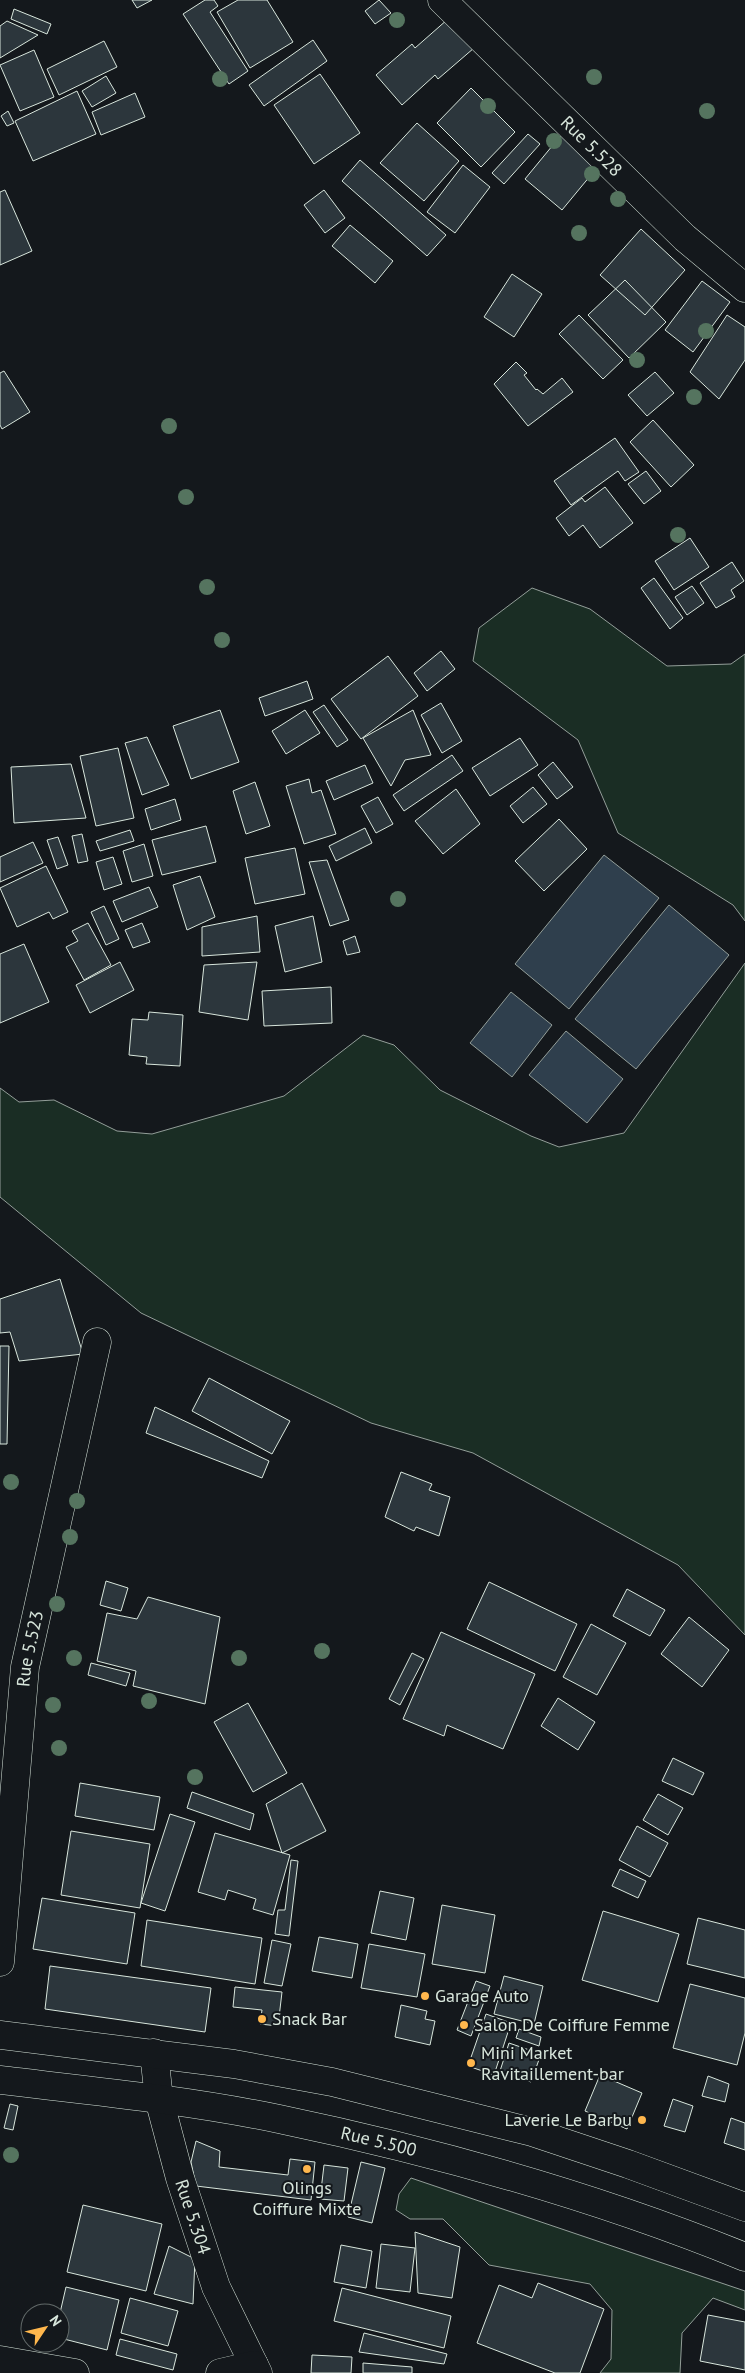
<svg xmlns="http://www.w3.org/2000/svg" width="745" height="2373" font-family="'PT Sans',sans-serif">
<rect width="100%" height="100%" fill="#14181c"/>
<path fill="#1a2d24" stroke="#939e99" d="M532 588 590 609 667 666 731 664 745 654V921L733 905 618 833 578 740 473 661 479 628Z
M745 963V1635L678 1565 473 1453 371 1423 141 1313 0 1197V1088L19 1102 54 1100 117 1131 152 1134 284 1096 363 1035 394 1045 440 1090 531 1136 559 1147 624 1133Z
M411 2178 745 2291V2310L713 2298 682 2333 680 2373H600L611 2359 612 2310 590 2284 489 2265 443 2219H410L396 2210 399 2194Z"/>
<path fill="#2f3f4d" stroke="#939e99" d="M604 855 659 898 569 1009 515 964Z
M669 905 729 955 636 1069 575 1019Z
M511 992 552 1025 512 1077 470 1043Z
M566 1031 623 1079 587 1123 529 1075Z"/>
<path fill="#2c363c" stroke="#d8e6dc" d="M132 0H152L137 8Z
M205 0H214L218 6 210 12 248 71 229 84 183 14Z
M238 0H267L293 42 250 68 217 12Z
M379 0 391 13 375 24 365 11Z
M14 9 51 24 47 34 11 19Z
M448 19 474 48 438 79 435 75 402 105 376 75 412 44 415 48Z
M7 21 38 35 0 58V26Z
M313 40 327 61 264 106 249 85Z
M104 41 117 67 59 95 47 69Z
M34 50 54 97 20 111 0 65Z
M320 74 360 133 314 164 274 105Z
M106 76 116 93 92 107 82 91Z
M471 88 515 132 481 167 437 123Z
M77 91 96 134 33 161 15 121Z
M135 93 145 117 101 135 92 112Z
M8 111 14 123 7 126 1 116Z
M417 123 459 161 424 201 380 163Z
M528 134 540 144 504 184 492 173Z
M562 134 600 164 562 210 525 179Z
M360 160 446 235 427 256 342 181Z
M463 165 490 187 455 233 427 212Z
M5 190 32 251 0 265V192Z
M324 190 345 218 325 233 304 205Z
M350 225 393 261 375 283 332 246Z
M641 229 685 270 645 315 600 275Z
M512 274 542 294 514 337 484 317Z
M625 280 666 322 629 358 588 315Z
M702 281 730 302 693 352 665 330Z
M579 315 623 360 603 379 559 334Z
M727 315 745 327V360L719 399 690 372Z
M516 362 527 373 524 375 536 390 537 389 543 394 562 378 573 392 528 426 494 384Z
M4 371 30 412 2 429 0 425V373Z
M655 372 674 393 647 416 628 395Z
M653 420 694 465 671 487 630 442Z
M615 438 639 472 625 481 618 471 571 505 554 481Z
M646 471 661 491 644 504 628 484Z
M605 487 633 523 600 548 583 525 569 536 556 518 582 498 585 502Z
M690 538 709 567 674 590 655 561Z
M732 562 744 581 731 590 735 597 716 608 700 583Z
M654 578 683 618 670 629 641 588Z
M692 586 704 603 687 615 675 597Z
M441 651 455 669 427 691 414 673Z
M388 656 418 696 361 739 331 699Z
M307 681 313 699 265 716 259 698Z
M441 703 462 741 442 753 421 715Z
M324 705 348 740 337 747 313 712Z
M220 710 239 762 191 779 173 726Z
M305 710 320 733 286 754 272 731Z
M413 710 431 755 405 760 391 786 363 738Z
M147 737 169 785 142 795 125 743Z
M520 738 538 765 490 796 472 768Z
M118 748 134 818 96 826 80 756Z
M452 755 463 771 404 811 393 795Z
M553 762 573 787 557 799 538 775Z
M71 764 86 818 14 823 11 767Z
M365 765 373 783 334 800 326 781Z
M309 779 312 793 321 790 336 834 304 844 286 786Z
M255 782 270 826 246 834 233 791Z
M533 787 547 804 523 823 510 806Z
M456 789 480 824 443 854 415 821Z
M378 797 393 824 376 833 361 806Z
M175 799 181 820 151 830 145 809Z
M559 819 587 849 544 891 515 861Z
M206 826 216 862 162 875 152 840Z
M365 828 372 843 336 861 329 846Z
M130 830 134 841 100 851 96 841Z
M82 834 88 861 78 863 72 836Z
M58 837 68 865 57 869 47 840Z
M33 842 43 863 0 882V857Z
M144 844 153 876 132 882 123 851Z
M295 848 305 894 255 904 245 858Z
M113 857 122 884 104 890 96 862Z
M327 860 349 920 330 926 309 862Z
M46 866 68 912 53 919 49 912 17 927 0 888Z
M200 876 215 917 187 930 173 885Z
M149 887 158 907 122 922 113 901Z
M104 906 119 939 106 945 91 912Z
M257 916 260 952 202 956V927Z
M313 916 322 962 285 972 275 926Z
M88 923 111 965 84 980 66 947 78 941 72 931Z
M142 923 150 942 133 948 125 930Z
M355 936 360 952 347 955 343 941Z
M24 944 49 1002 0 1023V954Z
M120 962 134 990 90 1013 76 985Z
M257 962 248 1020 199 1012 204 965Z
M331 987 332 1023 264 1026 262 991Z
M149 1012 183 1015 180 1066 146 1064 147 1057 129 1055 132 1019 148 1020Z
M60 1279 83 1354 19 1361 10 1332 0 1333V1299Z
M0 1346H9L7 1444H0Z
M209 1378 290 1421 272 1454 192 1411Z
M155 1407 269 1461 262 1478 146 1433Z
M401 1472 432 1484 429 1490 450 1497 439 1536 416 1527 414 1531 385 1517Z
M106 1581 128 1588 121 1611 100 1605Z
M489 1582 577 1624 555 1671 467 1629Z
M627 1589 665 1610 650 1636 613 1616Z
M148 1597 220 1617 205 1704 133 1686 136 1671 97 1661 107 1613 137 1619Z
M689 1617 729 1650 702 1687 661 1654Z
M591 1624 626 1643 597 1695 563 1677Z
M441 1632 535 1674 503 1749 447 1725 444 1736 403 1719Z
M412 1653 424 1659 400 1705 389 1699Z
M91 1663 130 1673 126 1686 88 1675Z
M558 1698 595 1722 578 1750 541 1726Z
M248 1703 287 1773 253 1792 214 1722Z
M673 1758 704 1773 693 1795 662 1781Z
M80 1783 160 1797 154 1830 75 1816Z
M302 1783 326 1831 282 1853 266 1804Z
M192 1792 254 1814 250 1830 187 1808Z
M658 1794 683 1808 668 1835 643 1820Z
M170 1814 195 1822 165 1911 141 1903Z
M637 1826 668 1843 650 1877 619 1860Z
M71 1831 150 1844 140 1908 61 1895Z
M215 1833 290 1855 273 1915 253 1909 256 1899 228 1890 225 1900 198 1892Z
M291 1860 298 1861 289 1936 275 1934 278 1910H285Z
M620 1869 646 1881 638 1898 612 1886Z
M380 1891 414 1898 406 1940 371 1933Z
M42 1898 135 1913 127 1964 33 1949Z
M442 1905 495 1915 485 1973 432 1964Z
M603 1911 679 1934 658 2002 582 1980Z
M698 1918 745 1930V1978L687 1964Z
M147 1920 262 1938 255 1984 141 1966Z
M319 1937 358 1944 352 1978 312 1971Z
M272 1940 291 1944 282 1986 264 1983Z
M369 1944 425 1954 417 1997 361 1988Z
M50 1966 211 1988 205 2032 45 2009Z
M504 1976 543 1986 534 2024 494 2014Z
M476 1981 490 1986 471 2036 457 2030Z
M690 1984 745 1998V2033L737 2065 673 2048Z
M235 1987 282 1992 278 2026 260 2024 262 2010 233 2007Z
M401 2005 427 2011 425 2019 435 2021 430 2045 395 2037Z
M486 2014 511 2023 494 2075 468 2066Z
M519 2029 541 2037 539 2046 516 2038Z
M509 2043 541 2054 531 2082 500 2071Z
M600 2075 642 2093 627 2129 585 2111Z
M708 2076 729 2084 725 2102 702 2096Z
M673 2099 693 2106 685 2132 664 2126Z
M10 2104 18 2106 13 2130 4 2128Z
M731 2118 745 2123V2150L724 2143Z
M196 2141 220 2151 219 2167 288 2175 290 2159 315 2162 311 2200 196 2186 191 2162Z
M361 2162 385 2168 372 2223 348 2217Z
M324 2165 348 2168 344 2201 320 2199Z
M83 2205 162 2224 146 2291 67 2272Z
M415 2232 460 2247 452 2298 418 2293Z
M381 2244 415 2248 410 2292 376 2288Z
M341 2245 372 2251 366 2288 334 2282Z
M169 2246 195 2259 193 2304 154 2294Z
M538 2283 604 2309 580 2373H555L477 2343 499 2285 532 2298Z
M66 2287 119 2300 107 2350 60 2338V2313Z
M342 2288 451 2316 444 2348 334 2321Z
M130 2298 178 2311 168 2346 121 2333Z
M708 2315 745 2322V2370L700 2361Z
M364 2333 447 2354 444 2364 359 2352Z
M120 2339 177 2354 173 2370 116 2355Z
M312 2355 352 2357 351 2373H311Z
M363 2363 412 2367V2373H363Z"/>
<g fill="none" stroke-linecap="round" stroke-linejoin="round">
<defs>
<g id="minor">
<path id="s1" d="M442 0 685 238 745 288"/>
<path id="s2" d="M0 1962 25 1667 97 1342"/>
<path id="s3" d="M154 2053 159 2099 180 2178 216 2287 258 2373"/>
<path d="M0 2360 75 2373"/>
<path d="M220 2373 254 2365"/>
</g>
<g id="secondary">
<path d="M0 2035 234 2064 332 2082 532 2132 628 2164 745 2207"/>
<path id="s4" d="M0 2080C93 2091 187 2100 279 2119 437 2152 595 2196 745 2257"/>
</g>
</defs>
<use href="#minor" stroke="#d8e6dc" stroke-width="29"/>
<use href="#secondary" stroke="#d8e6dc" stroke-width="29"/>
<use href="#minor" stroke="#14181c" stroke-width="28"/>
<use href="#secondary" stroke="#14181c" stroke-width="28"/>
</g>
<g fill="#55745f">
<circle cx="397" cy="20" r="8"/>
<circle cx="594" cy="77" r="8"/>
<circle cx="220" cy="79" r="8"/>
<circle cx="488" cy="106" r="8"/>
<circle cx="707" cy="111" r="8"/>
<circle cx="554" cy="141" r="8"/>
<circle cx="592" cy="174" r="8"/>
<circle cx="618" cy="199" r="8"/>
<circle cx="579" cy="233" r="8"/>
<circle cx="706" cy="331" r="8"/>
<circle cx="637" cy="360" r="8"/>
<circle cx="694" cy="397" r="8"/>
<circle cx="169" cy="426" r="8"/>
<circle cx="186" cy="497" r="8"/>
<circle cx="678" cy="535" r="8"/>
<circle cx="207" cy="587" r="8"/>
<circle cx="222" cy="640" r="8"/>
<circle cx="398" cy="899" r="8"/>
<circle cx="11" cy="1482" r="8"/>
<circle cx="77" cy="1501" r="8"/>
<circle cx="70" cy="1537" r="8"/>
<circle cx="57" cy="1604" r="8"/>
<circle cx="322" cy="1651" r="8"/>
<circle cx="74" cy="1658" r="8"/>
<circle cx="239" cy="1658" r="8"/>
<circle cx="149" cy="1701" r="8"/>
<circle cx="53" cy="1705" r="8"/>
<circle cx="59" cy="1748" r="8"/>
<circle cx="195" cy="1777" r="8"/>
<circle cx="11" cy="2155" r="8"/>
</g>
<g fill="#ffb74d" stroke="#14181c" stroke-width="2">
<circle cx="425" cy="1996" r="5"/>
<circle cx="262" cy="2019" r="5"/>
<circle cx="464" cy="2025" r="5"/>
<circle cx="471" cy="2063" r="5"/>
<circle cx="642" cy="2120" r="5"/>
<circle cx="307" cy="2169" r="5"/>
</g>
<g text-anchor="middle" stroke-width="4" stroke-linejoin="round" paint-order="stroke">
<g font-size="18" fill="#d8e6dc" stroke="#14181c">
<text dy="6" stroke="none"><textPath href="#s1" startOffset="209">Rue 5.528</textPath></text>
<text dy="6" stroke="none"><textPath href="#s2" startOffset="315">Rue 5.523</textPath></text>
<text dy="6" stroke="none"><textPath href="#s4" startOffset="384">Rue 5.500</textPath></text>
<text dy="6" stroke="none"><textPath href="#s3" startOffset="169">Rue 5.304</textPath></text>
</g>
<g font-size="18" fill="#d8e6dc" stroke="#14181c" text-anchor="start">
<text x="435" y="2002">Garage Auto</text>
<text x="272" y="2025">Snack Bar</text>
<text x="474" y="2031">Salon De Coiffure Femme</text>
<text x="481" y="2059">Mini Market<tspan x="481" dy="21">Ravitaillement-bar</tspan></text>
<text x="632" y="2126" text-anchor="end">Laverie Le Barbu</text>
<text x="307" y="2194" text-anchor="middle">Olings<tspan x="307" dy="21">Coiffure Mixte</tspan></text>
</g>
</g>
<g transform="translate(45 2328) rotate(55)"><circle r="24" fill="#14181c" stroke="#626a69"/>
<path d="M0-4L9 19L0 12L-9 19Z" fill="#ffb74d"/>
<text y="-8" font-size="14" font-weight="bold" text-anchor="middle" fill="#d8e6dc">N</text>
</g>
</svg>
